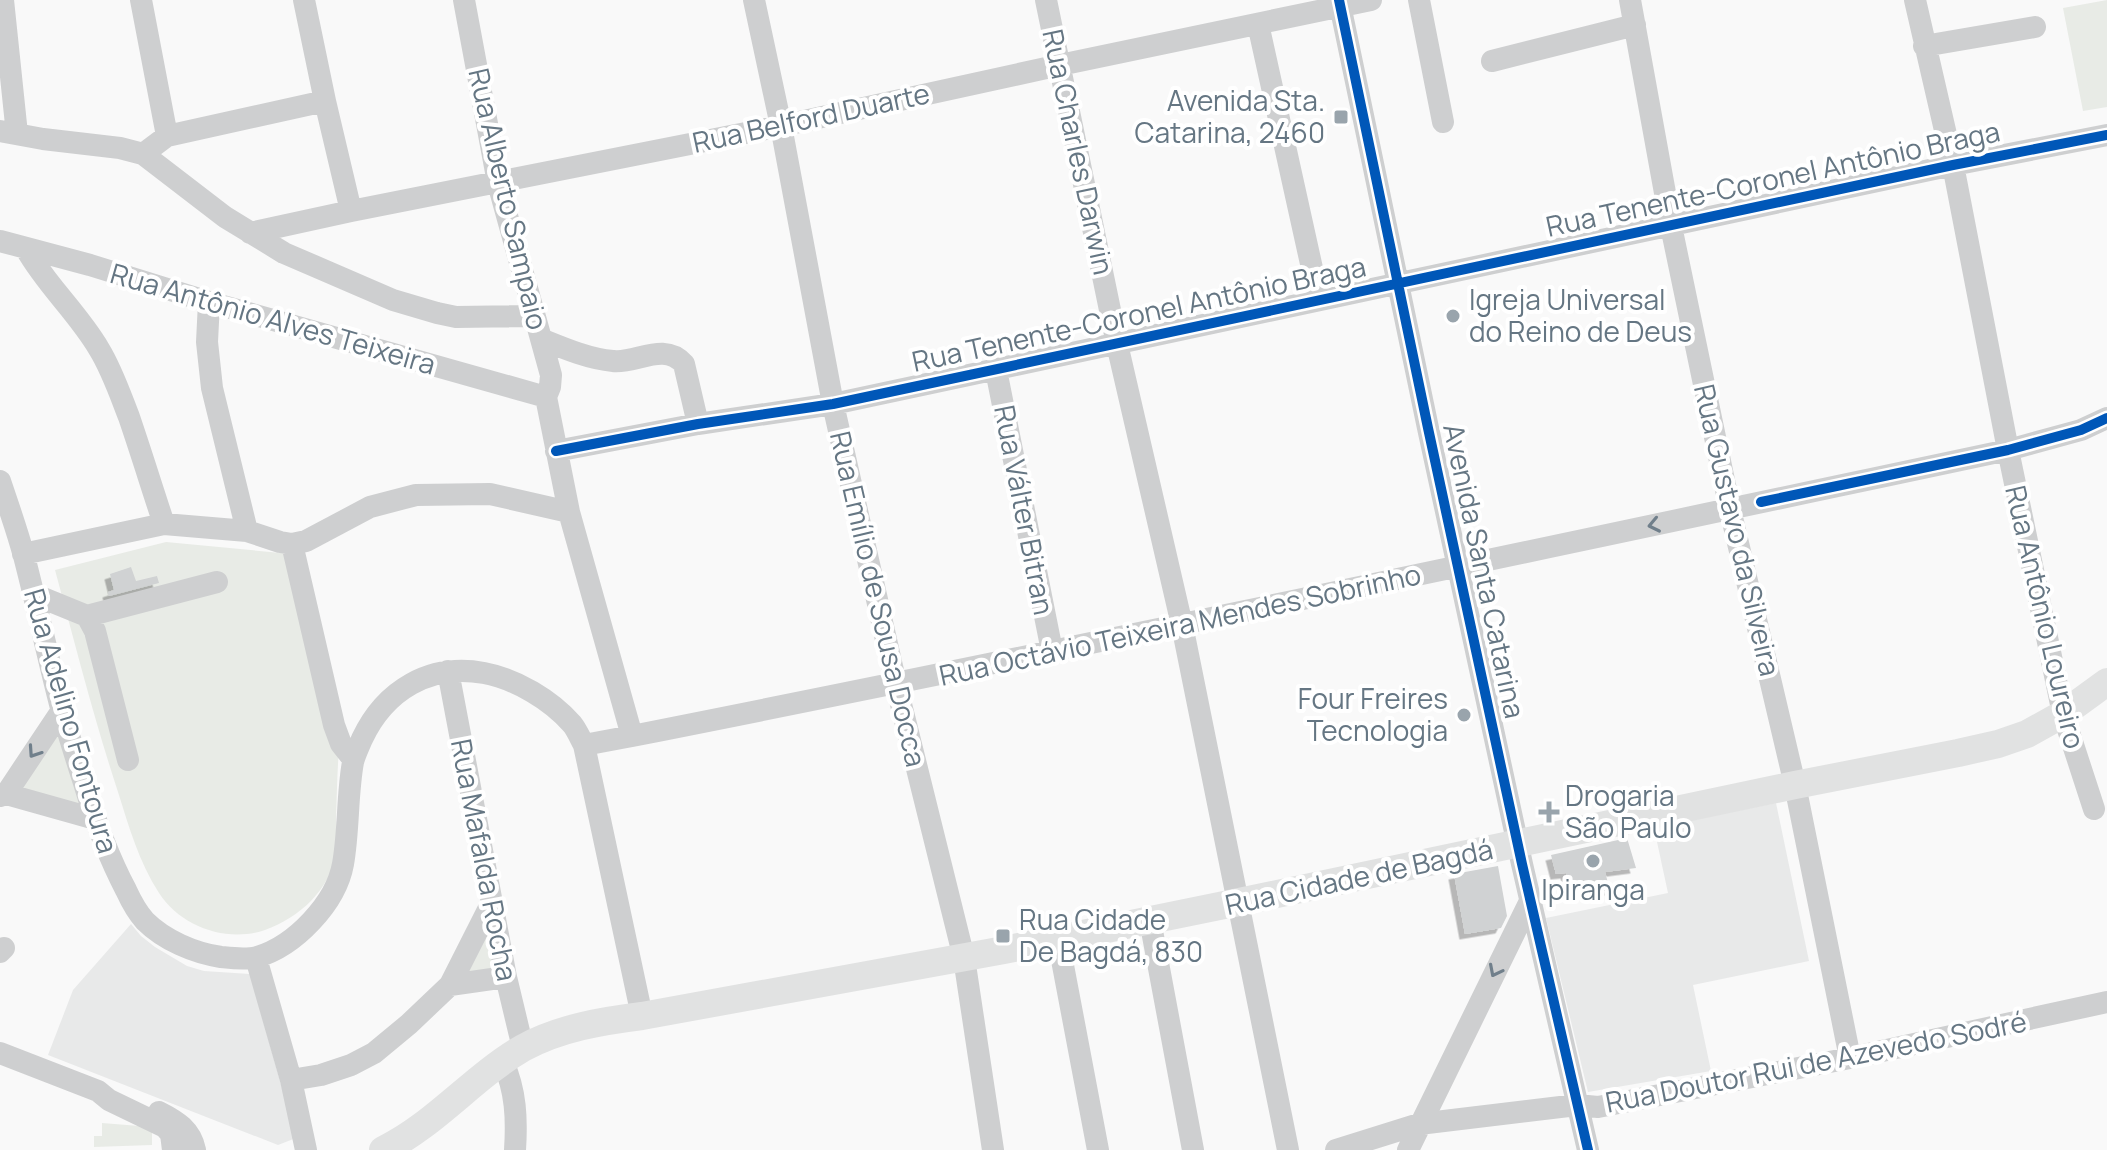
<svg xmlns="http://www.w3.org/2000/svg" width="2107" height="1150" font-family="Manrope,sans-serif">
<defs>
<filter id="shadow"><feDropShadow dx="-5.5" dy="5.5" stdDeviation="0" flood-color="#0004"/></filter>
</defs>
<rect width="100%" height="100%" fill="#f9f9f9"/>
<path fill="#e8e9e9" d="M1776 803 1809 961 1693 985 1711 1071 1588 1092 1546 918 1668 893 1654 828Z
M131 924 141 936 155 947 187 966 204 971 250 974 296 1138 278 1145 48 1055 73 990Z"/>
<path fill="#e8ebe6" d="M2107 0V107L2083 111 2063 8Z
M166 542 302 555 339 750C337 773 337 795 336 817 336 829 338 842 336 853 330 890 299 918 265 930 227 943 181 927 159 893 139 862 129 827 118 792 94 719 75 644 55 570Z
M67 711 107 839 60 812 10 800Z
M490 918 502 971 458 982Z
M102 1123 152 1127V1145L94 1147V1136H102Z"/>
<path fill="#d0d2d3" filter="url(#shadow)" d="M131 567 136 581 157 576 159 583 109 596 108 592 114 590 110 574Z
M1627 838 1636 868 1605 872 1610 890 1574 896 1566 873 1556 874 1551 855Z
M1498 866 1507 916 1501 928 1465 934 1454 874Z"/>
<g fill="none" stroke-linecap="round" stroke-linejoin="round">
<path stroke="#cecfd0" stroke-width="22" d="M3 0 17 134
M141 0 167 136 143 154
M304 0 325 101 351 211
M464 0 498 183 551 375 550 387 546 397 569 512 632 736 584 745 642 1016
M754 0 781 126 833 404 896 684 964 958 993 1150
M1046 0 1117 344 1182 625 1288 1150
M1339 0 1428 428 1522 864 1588 1150
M1419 0 1443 122
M1630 0 1671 226 1730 509 1795 785 1850 1058
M1915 0 1953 165 2008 450 2063 714 2094 809
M1258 24 1319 300
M1924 46 2035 27
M1492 61 1635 25
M0 131 43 139 120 148 143 154 225 217 284 253 393 300 437 313 456 317 534 316
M167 136 325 101
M250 233 351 211 781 126 1060 65 1371 0
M0 241 90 265 209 302 546 397
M26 249C46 285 78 313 99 349 112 370 120 394 129 417 141 452 152 488 164 524
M209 302 207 342 212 388 247 531
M541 339C563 348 589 359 613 361 636 364 664 341 684 364L698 424
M996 370 1052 651
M556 451 698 424 833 404 1953 165 2107 135
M0 481C8 505 17 530 24 556 37 606 48 658 61 708 68 733 76 758 84 783 95 820 108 856 126 890 131 901 137 912 145 921 164 940 194 953 221 957 231 958 246 960 257 957 295 946 336 903 343 864 349 830 347 795 353 762 355 754 359 746 362 739 385 690 430 663 484 673 516 679 551 700 572 724 577 730 580 738 584 745
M292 544 334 725 341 744 353 759
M23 554 164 524 247 531 280 542 292 544 306 541 370 507 416 495 490 494 569 512
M33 594 87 616 95 631 128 760
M87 616 217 582
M448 671 506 977 523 1048
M632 736C1092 645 1550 547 2008 450L2081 430 2107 418
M6 794 62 710
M0 796 6 794 95 819
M1150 920 1193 1150
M1058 939 1098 1150
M0 952 4 948
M256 958 291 1080 306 1150
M450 985 506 977
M0 1053 98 1091 109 1100 165 1127 171 1134 173 1150
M503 1062C516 1091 517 1119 515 1150
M291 1080 321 1075 351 1065 374 1053 409 1024 450 985 492 902
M159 1112C177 1121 191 1130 195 1150
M1336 1150 1419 1124 1577 1105 1598 1107 1850 1058 2107 1002
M1408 1150 1530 901"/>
<path stroke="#e1e2e2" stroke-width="28" d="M383 1150C435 1125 473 1077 523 1048 559 1028 602 1021 642 1016L1004 950 1239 902 1795 785 1958 753 1998 744 2027 734 2063 714 2107 682"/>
<defs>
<path id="cycleway" d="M1339 0 1428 428 1522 864 1588 1150
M556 451 698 424 833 404 1953 165 2107 135
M1761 502 2008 450 2081 430 2107 418"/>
</defs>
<use href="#cycleway" stroke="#fff" stroke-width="15"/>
<use href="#cycleway" stroke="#0057b8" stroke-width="10"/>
</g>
<defs><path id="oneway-chevron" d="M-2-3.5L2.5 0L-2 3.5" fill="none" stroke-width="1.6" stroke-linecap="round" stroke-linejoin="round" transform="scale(2)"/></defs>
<g stroke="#707f8b">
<use href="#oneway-chevron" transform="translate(1654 525) rotate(168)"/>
<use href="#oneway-chevron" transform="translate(34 752) rotate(124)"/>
<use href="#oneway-chevron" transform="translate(1495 971) rotate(117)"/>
</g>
<g fill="#99a4ac" stroke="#fff" stroke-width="3">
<rect x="1333" y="109" width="16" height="16" rx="4"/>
<circle cx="1453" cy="316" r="8"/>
<circle cx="1464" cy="715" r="8"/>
<path d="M1545 800h8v8h8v8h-8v8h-8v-8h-8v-8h8z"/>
<circle cx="1593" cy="861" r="8"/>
<rect x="995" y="928" width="16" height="16" rx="4"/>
</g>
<g text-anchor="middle" stroke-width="8" stroke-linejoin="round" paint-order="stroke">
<g font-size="28" fill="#657683" stroke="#fff" text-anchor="start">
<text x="1325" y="111" text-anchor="end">Avenida Sta.<tspan x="1325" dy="32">Catarina, 2460</tspan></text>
<text x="1469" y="310">Igreja Universal<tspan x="1469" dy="32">do Reino de Deus</tspan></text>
<text x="1448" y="709" text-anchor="end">Four Freires<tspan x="1448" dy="32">Tecnologia</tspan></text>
<text x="1565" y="806">Drogaria<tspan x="1565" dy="32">São Paulo</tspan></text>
<text x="1593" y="900" text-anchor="middle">Ipiranga</text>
<text x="1019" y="930">Rua Cidade<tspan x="1019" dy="32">De Bagdá, 830</tspan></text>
</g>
<g font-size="28" fill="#657683" stroke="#fff">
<text transform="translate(811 118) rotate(-12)" y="10">Rua Belford Duarte</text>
<text transform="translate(1078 152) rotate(78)" y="10">Rua Charles Darwin</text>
<text transform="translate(1773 179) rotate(-12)" y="10">Rua Tenente-Coronel Antônio Braga</text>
<text transform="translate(508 199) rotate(77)" y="10">Rua Alberto Sampaio</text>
<text transform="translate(1139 314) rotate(-12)" y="10">Rua Tenente-Coronel Antônio Braga</text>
<text transform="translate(273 319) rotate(16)" y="10">Rua Antônio Alves Teixeira</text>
<text transform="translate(1024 510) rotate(79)" y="10">Rua Válter Bitran</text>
<text transform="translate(1737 530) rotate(77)" y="10">Rua Gustavo da Silveira</text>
<text transform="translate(1484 571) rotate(78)" y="10">Avenida Santa Catarina</text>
<text transform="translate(878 599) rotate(77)" y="10">Rua Emílio de Sousa Docca</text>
<text transform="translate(2045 617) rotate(77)" y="10">Rua Antônio Loureiro</text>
<text transform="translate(1180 625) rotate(-12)" y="10">Rua Octávio Teixeira Mendes Sobrinho</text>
<text transform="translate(71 721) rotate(74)" y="10">Rua Adelino Fontoura</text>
<text transform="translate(484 860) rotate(79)" y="10">Rua Mafalda Rocha</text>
<text transform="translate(1359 877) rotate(-12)" y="10">Rua Cidade de Bagdá</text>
<text transform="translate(1816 1062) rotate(-11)" y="10">Rua Doutor Rui de Azevedo Sodré</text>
</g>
</g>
</svg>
